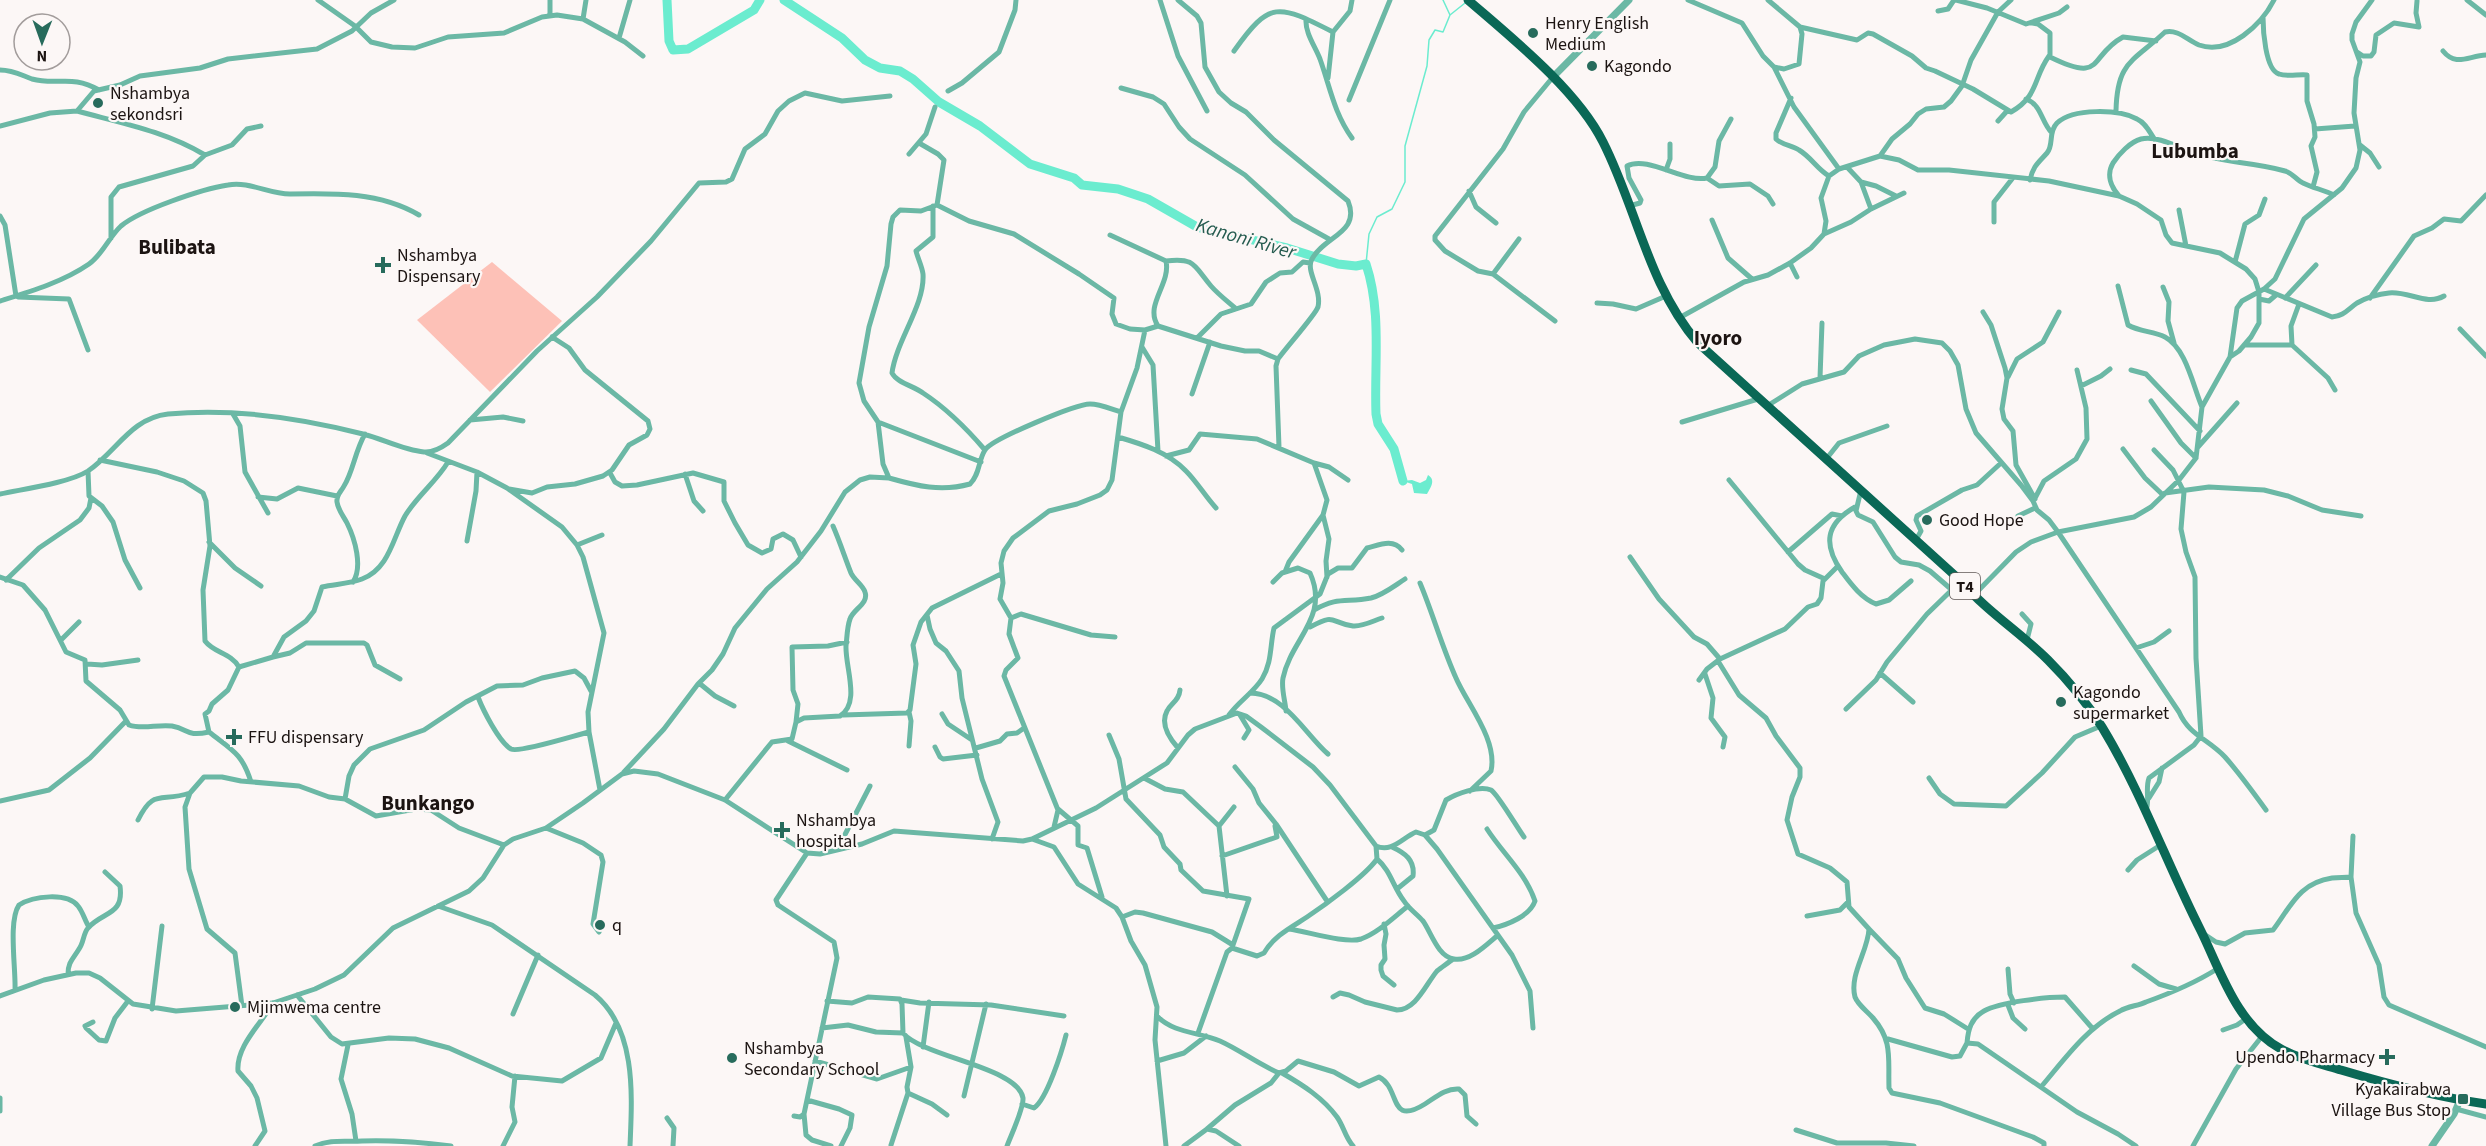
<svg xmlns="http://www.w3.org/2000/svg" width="2486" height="1146" font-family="'Source Sans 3',sans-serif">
<rect width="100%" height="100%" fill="#fcf7f6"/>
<path fill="#fdc1b7" d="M492 262 562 321 490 392 417 320Z"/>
<path fill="#6beccf" d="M1428 475C1436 480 1431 487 1427 494L1414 493 1412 484 1403 481 1412 480 1420 483 1426 480Z"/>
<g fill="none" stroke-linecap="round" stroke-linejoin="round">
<path stroke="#6beccf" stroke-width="1.5" d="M1443 0 1450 15
M1366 264 1369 234 1377 217 1392 209 1405 182V146L1427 66 1429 40 1435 30 1443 32 1450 15 1465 3"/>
<path stroke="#6beccf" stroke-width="9" d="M667 0 669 41 673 50 688 49 754 10 760 0
M784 0 842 38 865 60 880 68 900 71 913 79 939 102 980 126 1030 164 1074 178 1082 185 1118 189 1148 199 1197 227 1287 248 1338 264 1356 266 1366 264C1382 312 1374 364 1376 414L1378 424 1394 449 1403 481"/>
<path stroke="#6bb8a5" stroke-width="5" d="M318 0 355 26 371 42 392 47 415 48 448 37 504 33 542 17 557 15 583 19 625 42 643 56
M550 0V15
M1160 0 1178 56 1207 111
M1178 0 1197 16 1201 23 1205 67 1219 92 1231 103 1246 112 1274 140 1348 201C1361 233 1324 236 1312 259 1305 271 1322 289 1318 307 1316 314 1285 349 1278 359L1276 366 1279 447
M1688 0 1742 23 1763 56 1774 67 1794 107 1839 169
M1768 0 1800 27 1802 34 1799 64 1784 69 1774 67
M1956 0 1987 8 2026 24 2059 13 2067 7
M2467 0 2486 15
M1938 11 1948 9 1954 0
M2263 17C2263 28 2265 70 2279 74 2287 77 2299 74 2307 75V101L2314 124 2315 137 2311 146 2317 172 2313 187
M583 19 586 0
M1306 19C1305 33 1315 46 1320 59 1330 87 1334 113 1352 138
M2032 23 2038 24 2050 33V57C2105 84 2088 56 2123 37L2156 41
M1800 27 1857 40 1868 33 1873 34 1912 56 1926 68 1935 71 1973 89 2011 112C2039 96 2033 78 2049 56
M619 38 630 0
M1234 51C1270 0 1278 4 1333 32
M2443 51C2456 67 2468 56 2486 55
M2357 52 2363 56H2371L2374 52 2376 35 2394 23 2419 27 2416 13 2417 1
M0 70C13 70 21 75 32 79 58 86 71 74 99 90
M1553 77 1524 112 1503 149 1435 236V240L1445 251 1478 271 1493 274 1555 321
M1328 78 1333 32 1350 11 1352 0
M1121 88 1153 97 1164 104 1179 127 1190 139 1245 175 1293 219 1329 239
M948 91 962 83 999 52 1015 10 1016 0
M1791 98 1776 133V139C1782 145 1791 145 1799 150 1811 157 1817 169 1829 176
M2026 99C2042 105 2041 122 2052 133
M1349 100 1390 0
M77 111C121 123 165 131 205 155
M2116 111C2117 61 2133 62 2165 32 2178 29 2187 40 2199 45 2229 56 2262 24 2274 0
M1998 121 2007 111
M0 126 50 113 77 111 94 91 120 85 140 76 200 68 228 59 317 49 352 31 371 13 394 0
M2315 129 2355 126
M919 143 938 154 944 160 937 205
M2360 145 2370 153 2379 167
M909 154 926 134 935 107
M1880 156 1892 139 1910 124 1918 114 1926 109 1944 107 1951 101 1962 86 1971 60 1998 12 2011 0
M1847 167 1861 182 1871 209
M1666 170 1670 159V144
M1707 178 1719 186 1750 184 1768 196 1773 204
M2030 180C2033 166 2038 163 2047 153 2054 145 2048 132 2057 123 2073 108 2119 109 2137 119 2146 123 2150 133 2155 140
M1861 182 1876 186 1896 196
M1469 191 1476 207 1496 223
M2119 196C2111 187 2106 175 2113 163 2119 154 2130 142 2141 139 2158 135 2179 148 2194 153 2223 163 2255 162 2285 171 2293 173 2296 180 2303 183 2313 188 2324 190 2334 195
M933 206V237L916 251C918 259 922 266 923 274 925 305 896 341 892 373 897 383 914 386 923 393 946 408 967 429 985 450
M1629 206 1640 203 1641 200 1629 178 1627 166C1648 155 1684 183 1707 178L1715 167 1719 141 1731 119
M2179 210 2186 246
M0 216 5 225 16 296
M1712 220 1728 258 1752 279
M1994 222V202L2012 179
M1824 234 1826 221 1821 198 1829 176 1839 169 1880 156 1899 160 1918 170H1949L2049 181 2119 196 2137 204 2161 220 2166 235 2172 243 2220 253 2246 269 2255 279 2259 292V323L2251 337 2239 351 2230 357
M1110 235 1166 261C1171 284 1144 305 1158 326
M111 238V197L119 187 193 166 205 155 232 145 247 129 261 126
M1166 261C1195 257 1194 266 1211 286 1218 294 1227 301 1235 308
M2235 262 2245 224 2259 215 2265 199
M1790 263 1797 277
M1493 274 1519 239
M2118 286 2128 325C2140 332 2153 331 2165 337 2186 348 2193 386 2202 407
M2163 287 2169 302 2168 321 2174 343
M2264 289 2332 317C2344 316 2348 309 2357 303 2366 298 2378 294 2389 293 2409 291 2427 306 2444 296
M18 297 69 299 88 350
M2285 298 2316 265
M2370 298 2414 236 2432 228 2444 219 2461 221 2486 195
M2259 299 2269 301 2276 295
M0 301C29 292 63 282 89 264 103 254 109 237 121 226 140 210 202 189 228 185 249 181 269 194 290 194 335 193 380 192 419 215
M1597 303 1613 304 1636 309 1666 296
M1983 312 1991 325 2005 368 2007 378 2002 409 2004 419 2013 431 2016 465 2035 499
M1679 318 1744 282 1768 275 1790 263 1811 248 1824 234 1851 222 1871 209 1904 193
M2460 329 2486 356
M1145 330 1158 326 1221 346 1245 351H1259L1278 359
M1197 338 1221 314 1251 304 1266 282 1280 273 1292 272 1303 262 1310 263
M2244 345H2292L2328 378 2335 390
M2292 345 2291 326 2299 304
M1142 347 1153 365 1158 451
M2131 370 2146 374 2200 431
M2008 377 2017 359 2043 342 2059 312
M1820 378 1822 323
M2081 386 2101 376 2110 369
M1192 394 1210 342
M2151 401 2181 443 2196 458
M1767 406 1802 384 1844 372 1859 356 1884 345 1915 339 1942 343 1950 351 1958 365 1966 409 1976 433 2021 485 2033 501 2037 510 2049 520 2058 532 2179 712C2189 735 2208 739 2225 757 2240 774 2253 792 2266 810
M233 414 240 426 245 472 268 513
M470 420 503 417 523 421
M878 422 981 462
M1682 422 1758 399
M1118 437C1142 444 1168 452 1186 471 1197 482 1205 496 1216 508
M2198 447 2237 403
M2123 449 2145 478 2163 495
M427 453 477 472 507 488 562 527 577 545 583 557 604 633 588 712 589 732 600 790
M1166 456 1189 450 1200 434 1257 439 1314 463 1329 467 1348 480
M1827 458 1839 443 1887 426
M100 460 157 472 184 481 203 493 206 501 210 546 203 590 205 641C214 653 231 653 239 667
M1314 463 1327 500 1323 515 1329 539 1326 561 1327 577
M88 471 89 496 102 506 113 522 125 560 140 588
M610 473 615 482 622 486 637 485 693 473 724 482V501L735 523 748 545 762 553 771 549 773 539 783 534 793 540 801 557
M685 474 694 501 703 511
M889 478C917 486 941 492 970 484 980 474 978 461 985 450 992 439 1076 404 1090 404 1100 404 1111 409 1121 412
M1729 480 1798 564 1805 570 1825 579
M509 489 532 493 547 487 575 484 603 476 612 470 629 445 647 435 650 429 648 421 585 370 569 348 552 337
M1861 490 1856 511 1858 515 1873 522 1895 557 1901 562 1919 565 1930 571 1952 590
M2165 493 2209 487 2264 490 2288 496 2322 510 2361 516
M0 494C23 489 69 483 88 471 116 452 131 418 168 414 232 408 301 418 363 434 383 439 403 450 424 452 433 453 441 448 448 443L537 351 597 297 651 241 699 183 726 182 732 179 745 149 765 134 778 111 789 101 805 93 842 101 890 96
M258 497 277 499 298 488 337 496
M2034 500 2044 481 2076 459 2087 439 2086 408 2077 370
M1855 507C1825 524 1823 545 1842 572 1851 584 1861 598 1876 604L1889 600 1911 581
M2018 516 2035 508
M1916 540 1921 531 1916 520 1917 516 1962 490 1977 485 2001 463
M467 541 476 491 477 472
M209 542 235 568 261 586
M577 545 602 535
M1788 552 1832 514 1842 516
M1630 557 1659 599 1694 637 1707 644 1720 659
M1285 572 1289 562 1323 515
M0 577 23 585 45 610 66 652 85 660 86 681 120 710 129 725C143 730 157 724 172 726 189 729 186 737 209 732
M6 580 39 548 80 520 89 508 91 498
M353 582C363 567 355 539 347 523 344 517 338 510 337 502 336 495 341 492 344 486 353 472 355 451 365 434
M1273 582 1282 573 1298 568 1310 573C1330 617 1291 639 1283 678 1281 688 1285 700 1286 711
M1420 583C1433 614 1442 647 1456 678 1467 704 1498 740 1491 771L1470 791
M1973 596 2016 552 2031 542 2058 532 2134 517 2151 507 2179 480 2196 458 2202 407 2230 357 2237 308 2242 301 2264 289 2275 279 2304 219 2342 188 2356 168 2360 150 2354 113 2356 78 2360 62 2352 40V34L2356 22 2372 0
M1314 610C1339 596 1346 603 1371 598 1383 595 1394 586 1405 579
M2022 614 2031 624 2027 640
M927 615 930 629 936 643 946 651 959 671 962 698 982 779 998 822 992 839
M1011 618 1021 614 1091 635 1115 637
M1310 627C1337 613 1328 622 1353 626 1362 627 1373 621 1382 618
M61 640 79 622
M2136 648 2154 642 2169 631
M273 657 290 653 306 643H364L367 645 375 665 400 679
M1718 661 1739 695 1766 718 1776 736 1800 768V777L1792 797 1787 820 1798 854 1830 868 1847 882 1849 907 1869 929C1868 951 1849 975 1855 997 1858 1005 1867 1011 1873 1018 1893 1041 1888 1058 1889 1088L1892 1093 1940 1103 2033 1137 2044 1143V1146
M87 664 102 665 138 660
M1880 673 1913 702
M1705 674 1713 698 1711 718 1725 737 1723 747
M1699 680 1707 669 1720 659 1785 629 1808 607 1817 604 1821 598 1823 581 1838 566
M699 683 715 696 734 706
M1250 693C1284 693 1305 734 1328 754
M478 697C483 710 499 742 511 749 519 753 576 735 589 732
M1846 709 1876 680 1887 662 1927 614 1961 581
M909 712 911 721 909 746
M942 714 948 724 972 740
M843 715 907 713 910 710 916 664 913 645 921 622 932 608 1001 574
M1229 715C1238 702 1253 693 1262 679 1272 663 1270 645 1274 628L1320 594 1328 574 1338 568H1352L1367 548C1379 545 1393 538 1402 550
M1240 715 1249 730 1244 738
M796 722 798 704 793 690 792 647 828 646 847 642
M1109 735 1119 759 1126 799 1160 835 1164 847 1180 864 1181 870 1203 891 1249 899 1233 945
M788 741 847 770
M935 747 940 757 943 759 977 755
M976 748 1000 741 1007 734 1017 733 1024 728
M1178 748C1170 739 1160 724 1167 711 1171 703 1179 701 1180 690
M1235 767 1253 789 1259 803 1276 824 1327 901
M624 772 664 729 698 684 712 670 723 654 735 628 767 589 797 562 821 531 845 492 860 480 870 477 889 478 883 464 878 422 864 401 859 383 869 327 887 266 891 224 893 217 900 210 921 211 937 205 969 221 1014 234 1079 274 1114 298 1112 314 1116 324 1130 329 1145 330 1137 368 1121 412 1112 480 1107 490 1100 495 1077 504 1049 511 1013 538 1004 551 1001 563 1003 583 1000 599 1011 618 1009 634 1018 658 1006 670 1004 676 1058 810 1054 827
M1144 778 1165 789 1183 792 1219 826
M1929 778 1940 794 1954 804 2006 806 2042 773 2075 737 2101 726
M251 782C242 753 232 750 209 732L205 714 209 711 212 704 228 690 239 667 273 657 284 637 306 621 314 611 322 587C335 584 349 584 362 579 389 569 393 538 405 516 417 496 436 482 448 462
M2149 798 2159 782 2162 768
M345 799 349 776 354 765 370 749 424 730 466 702 497 686 523 685 542 678 575 671 584 678 591 691
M725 800 772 742 792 739 796 722 804 718 840 716C861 703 845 667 846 646 847 638 847 627 850 619 853 609 869 604 865 592 863 585 854 580 851 573 845 558 840 542 833 526
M0 801 49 790 90 758 126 721
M1058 809 1078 826V845L1087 848 1102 897
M2146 811C2150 799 2145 789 2149 778L2194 745 2201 736 2196 658 2195 577 2186 552 2181 529 2184 492 2173 470 2154 450
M138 820C154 788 160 803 190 793
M546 828 583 843 601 855 603 862 593 924 599 932
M1487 829C1503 854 1525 872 1535 901 1530 916 1507 925 1493 928
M1425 835 1434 830 1446 800C1456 794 1479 785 1491 790 1497 793 1518 829 1524 837
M2353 836 2351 877 2356 913 2379 965 2384 997 2389 1005 2486 1047
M1032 839 1054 847 1078 884 1116 908 1122 917 1131 941 1145 965 1157 1007 1155 1040 1166 1146
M1392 847C1405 853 1415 860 1413 876L1397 889
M837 850 870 786
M1222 856 1277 837 1275 826
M1377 859C1391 871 1393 887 1404 901 1409 909 1417 914 1423 921 1431 932 1438 957 1454 959 1470 962 1487 944 1498 935
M2128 870 2137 860 2159 846
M1227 896 1219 826 1234 807
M438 906 492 925 595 995C637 1030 632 1097 630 1146
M1807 916 1840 910 1847 903
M1122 917 1135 912 1143 913 1212 932 1233 945
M1384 924 1386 934 1384 945 1385 959 1381 965V970L1383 976 1394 985
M1289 929C1306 931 1345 944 1361 939 1378 933 1394 917 1408 906
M1869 929 1898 959 1906 978 1925 1008 1944 1014 1968 1029
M2204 934 2216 942 2225 944 2245 933 2273 930C2291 906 2299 883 2332 878 2339 877 2345 878 2351 877
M2134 966 2159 984 2176 989
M2008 969 2010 994 2014 1003
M68 974C68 962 73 959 79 949 84 942 83 934 88 928 103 911 124 916 120 886L105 872
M15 990C16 969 8 921 19 905 33 896 67 892 78 906 83 912 85 921 89 927
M297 995 331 1037 342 1044 389 1038 415 1039 449 1048 512 1076 562 1081 601 1058 616 1023
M0 996 44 980 76 973H89L100 978 133 1004 176 1011 273 1003 315 989 344 975 393 928 469 891 483 878 504 845 513 839 546 828 583 803 622 774 634 771 658 774 725 800 807 853 820 854 862 844 894 831 1023 841 1032 839 1096 808 1167 763 1188 735 1195 729 1237 713 1246 716 1261 727 1313 767 1330 785 1376 846C1392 853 1402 838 1416 832L1425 835 1437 849 1512 955 1530 991 1533 1028
M1333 997 1340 993 1349 995 1365 1002 1397 1010C1416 1010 1426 984 1437 971 1442 967 1448 963 1453 959
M901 1000 920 1003 991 1005 1064 1016
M827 1001 852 1003 868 997 900 999 902 1004 903 1033C923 1057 1018 1067 1023 1098 1024 1108 1011 1135 1007 1146
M2008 1005 2013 1018 2025 1029
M242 1006 235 953 207 929 189 869 185 807 190 793 204 777H222L241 781 299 786 329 797 345 799 376 816 416 809 431 810 459 828 504 845
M152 1009 162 926
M513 1014 538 955
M1158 1017C1174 1033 1199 1032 1220 1041 1240 1050 1258 1064 1279 1073L1286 1071 1298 1061 1334 1072 1359 1086 1379 1077C1401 1088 1388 1127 1425 1104 1436 1097 1446 1088 1459 1089L1465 1095 1467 1116 1476 1124
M93 1022 85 1026 86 1028 99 1040 106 1041 115 1018 128 1001
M822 1028 848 1025 876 1032 903 1033
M2223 1030 2237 1025 2247 1018
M1198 1033 1227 952 1232 948 1257 956 1264 953C1274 936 1290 928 1307 917 1325 905 1365 876 1377 859L1376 846
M906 1037 911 1067 907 1087 908 1093 932 1104 947 1115
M1888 1039 1952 1057 1960 1056 1967 1043 1978 1044 2077 1112 2118 1134 2136 1146
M1967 1043C1968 1030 1971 1018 1984 1011 2000 1002 2046 997 2065 997L2093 1029
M348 1045 341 1079 352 1114 356 1141
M923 1047 929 1002
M815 1061 877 1079 911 1067
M1157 1061 1184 1053 1206 1036
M1282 1073C1303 1085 1323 1098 1337 1117 1344 1127 1345 1137 1353 1146
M2041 1087C2064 1060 2087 1027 2120 1011 2128 1006 2138 1006 2146 1002 2171 993 2195 983 2217 969
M964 1096 986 1004
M0 1098V1111
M807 1100 839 1109 852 1115 850 1128 841 1146
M1022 1104 1034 1108C1047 1099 1062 1051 1066 1035
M2456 1109 2486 1117
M804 1114 806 1135 812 1140 831 1146
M794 1116 800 1117 804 1114 837 958 834 942 778 905 776 900 807 853
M667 1118 674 1128 673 1146
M1207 1129 1235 1105 1271 1083 1279 1073
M1796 1130 1837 1143H1886L1914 1146
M891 1145 908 1093
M255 1146 265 1131 257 1098 251 1086 238 1071C236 1046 261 1024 273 1003
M315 1146C330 1139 345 1142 362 1141 393 1140 420 1142 451 1146
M503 1146 515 1122 512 1107 515 1076
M1184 1146 1207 1129 1216 1131 1239 1146
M2193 1146 2236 1069 2263 1035"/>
<path stroke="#6bb8a5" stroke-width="7" d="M1553 77 1629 0
M2432 1146 2454 1114 2460 1100"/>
<path stroke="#0a6856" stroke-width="9" d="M1468 0C1512 38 1577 90 1603 142 1637 209 1648 285 1698 343L1961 581C1987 612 2020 632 2048 660 2069 681 2087 703 2102 727 2141 791 2167 864 2201 931 2221 972 2237 1025 2281 1049 2299 1059 2321 1064 2341 1070 2388 1084 2437 1097 2486 1104"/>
</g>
<g fill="#276b5c" stroke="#fcf7f6" stroke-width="2">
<circle cx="1533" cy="33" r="6"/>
<circle cx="1592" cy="66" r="6"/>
<circle cx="98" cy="103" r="6"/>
<path d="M380 256h6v6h6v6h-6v6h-6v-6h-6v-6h6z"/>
<circle cx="1927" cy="520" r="6"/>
<circle cx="2061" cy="702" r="6"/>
<path d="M231 728h6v6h6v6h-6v6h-6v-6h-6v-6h6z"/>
<path d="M779 821h6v6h6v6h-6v6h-6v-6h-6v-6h6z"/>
<circle cx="600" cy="925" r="6"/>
<circle cx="235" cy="1007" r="6"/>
<path d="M2384 1048h6v6h6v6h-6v6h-6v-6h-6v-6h6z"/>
<circle cx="732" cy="1058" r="6"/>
<rect x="2457" y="1093" width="12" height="12" rx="3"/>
</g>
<g text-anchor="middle" stroke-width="4.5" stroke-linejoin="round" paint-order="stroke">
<rect fill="#fcf7f6" stroke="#5f5856" stroke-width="1.5" x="1950" y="573" width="30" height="26" rx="4.5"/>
<g font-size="16" font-weight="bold" fill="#1c1412">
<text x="1965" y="592">T4</text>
</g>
<g font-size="18" fill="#1c1412" stroke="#fcf7f6" text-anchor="start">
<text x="1545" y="29">Henry English<tspan x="1545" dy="21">Medium</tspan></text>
<text x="1604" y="72">Kagondo</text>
<text x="110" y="99">Nshambya<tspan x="110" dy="21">sekondsri</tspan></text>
<text x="397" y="261">Nshambya<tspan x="397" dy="21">Dispensary</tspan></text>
<text x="1939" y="526">Good Hope</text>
<text x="2073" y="698">Kagondo<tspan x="2073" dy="21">supermarket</tspan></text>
<text x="248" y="743">FFU dispensary</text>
<text x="796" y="826">Nshambya<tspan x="796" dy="21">hospital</tspan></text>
<text x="612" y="931">q</text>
<text x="247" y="1013">Mjimwema centre</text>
<text x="744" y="1054">Nshambya<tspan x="744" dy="21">Secondary School</tspan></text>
<text x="2375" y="1063" text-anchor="end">Upendo Pharmacy</text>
<text x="2451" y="1095" text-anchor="end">Kyakairabwa<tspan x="2451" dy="21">Village Bus Stop</tspan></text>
</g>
<g font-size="20" font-style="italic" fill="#255b4f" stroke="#fcf7f6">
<text transform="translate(1246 238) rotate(16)" y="7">Kanoni River</text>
</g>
<g font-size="21" font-weight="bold" fill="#1c1412" stroke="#fcf7f6">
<text x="2195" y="158">Lubumba</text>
<text x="177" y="254">Bulibata</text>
<text x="1718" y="345">Iyoro</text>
<text x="428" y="810">Bunkango</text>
</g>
</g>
<g transform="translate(42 42) rotate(181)"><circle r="28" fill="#fcf7f6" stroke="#a29c9b" stroke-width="1.5"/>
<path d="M0-4.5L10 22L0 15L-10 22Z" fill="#276b5c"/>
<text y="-9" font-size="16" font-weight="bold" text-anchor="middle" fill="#1c1412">N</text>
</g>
</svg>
